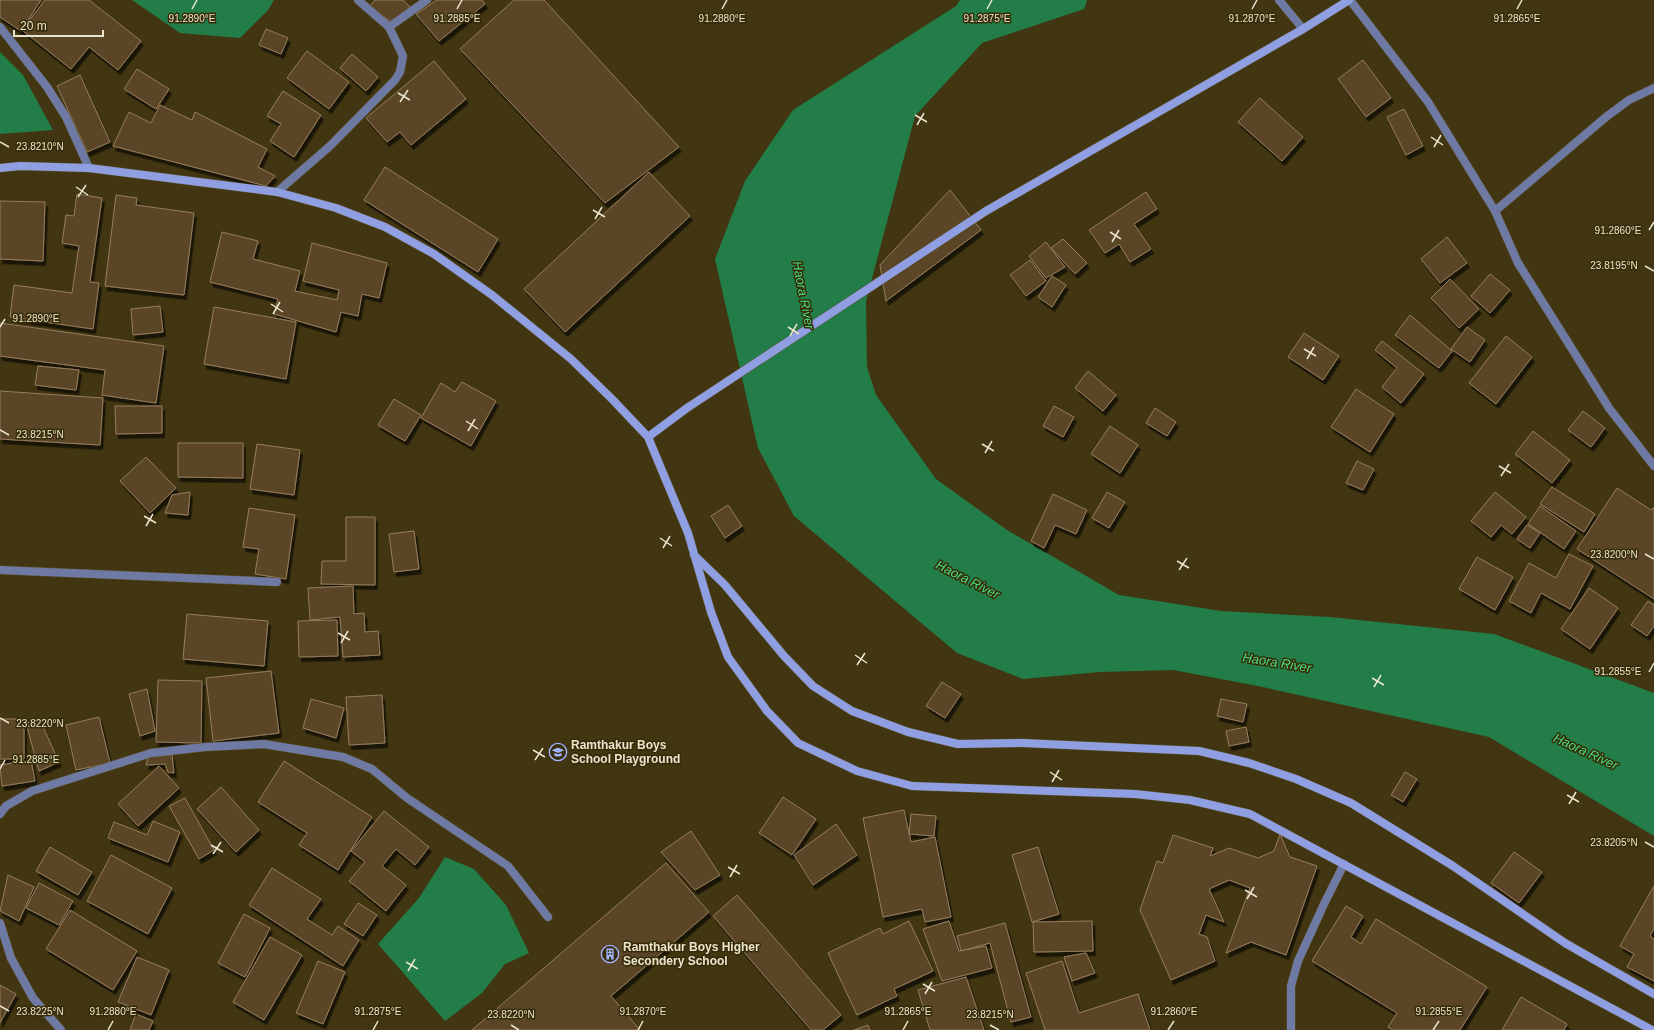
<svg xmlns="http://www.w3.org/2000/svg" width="1654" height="1030" font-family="Helvetica,sans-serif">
<defs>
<filter id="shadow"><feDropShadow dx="2.5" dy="4.5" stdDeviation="0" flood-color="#0009"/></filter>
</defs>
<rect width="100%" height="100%" fill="#413611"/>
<path fill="#227d48" d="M132 0H274L268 10 240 38 180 33Z
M960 0H1087L1084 9 982 43 915 116 866 301 867 367 876 395 936 479 1007 530 1119 595 1221 611 1330 617 1494 634 1654 693V836L1489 737 1258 686 1173 670 1100 672 1023 679 957 653 794 516 758 448 715 259 745 181 793 110 956 6Z
M0 52 23 75 53 130 0 134Z
M445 857 474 869 506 905 529 953 505 964 482 993 445 1021 378 944 419 898Z"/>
<path fill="#5a4425" stroke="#967d5d" filter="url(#shadow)" d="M0 0H41L21 31 0 17Z
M45 0H89L141 41 118 70 89 47 71 69 22 30Z
M375 0H403L410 7 391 22 370 6Z
M437 0H482L485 4 439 41 416 14Z
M514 0H544L679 147 605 203 460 49Z
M266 29 288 38 281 54 259 45Z
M307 51 349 82 329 109 287 78Z
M352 54 378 77 366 91 340 68Z
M1363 60 1391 98 1366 117 1338 79Z
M434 61 466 99 411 145 400 132 387 142 366 118Z
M137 69 169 89 156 109 124 89Z
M80 75 110 142 87 152 57 86Z
M283 91 321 115 294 157 270 141 281 124 267 116Z
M1260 98 1303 137 1282 161 1238 122Z
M160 105 192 120 195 112 267 149 258 167 275 176 266 186 113 146 129 112 151 123Z
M1404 109 1423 146 1406 155 1387 117Z
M385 167 498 239 478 272 364 200Z
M649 172 690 216 565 332 524 289Z
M950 190 981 230 886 301 880 265Z
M1146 192 1157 209 1134 224 1151 249 1130 262 1119 244 1105 253 1089 230Z
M77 194 102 198 90 282 99 283 93 329 10 317 14 285 72 293 79 246 62 243 66 215 74 216Z
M116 195 137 198 136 205 194 213 184 295 105 286Z
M0 201 45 202 43 261 0 259Z
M222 232 258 241 253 259 300 271 295 291 337 300 339 290 303 281 312 243 387 263 379 298 362 294 358 316 341 312 336 332 274 314 278 299 210 282Z
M1447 237 1467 263 1440 283 1421 259Z
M1063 239 1087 263 1075 274 1051 248Z
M1046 242 1065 267 1046 278 1029 256Z
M1030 260 1046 281 1026 296 1010 275Z
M1490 274 1510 290 1490 313 1471 296Z
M1052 276 1066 285 1052 307 1038 297Z
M1450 279 1479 309 1459 328 1431 298Z
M160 306 163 332 133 335 131 309Z
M214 307 296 322 286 379 204 364Z
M1410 315 1452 351 1439 368 1395 335Z
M0 323 164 346 156 403 102 395 105 370 0 356Z
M1467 327 1485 340 1470 362 1451 349Z
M1304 333 1339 356 1323 380 1288 357Z
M1506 336 1532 357 1496 404 1469 383Z
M1382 341 1424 374 1401 403 1382 387 1397 368 1375 350Z
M38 366 79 370 76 390 35 385Z
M1088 371 1116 395 1103 411 1075 388Z
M462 382 496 401 471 446 421 418 441 383 455 392Z
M1356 389 1394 414 1370 452 1331 427Z
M0 391 103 398 100 445 0 439Z
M394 399 421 415 405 441 378 425Z
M115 406H162V433L116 434Z
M1054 406 1074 417 1063 437 1043 426Z
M1155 408 1176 422 1167 436 1146 423Z
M1583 411 1605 428 1591 447 1568 430Z
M1110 426 1138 445 1120 473 1091 454Z
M1533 431 1570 460 1552 483 1515 454Z
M178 443H243V478L178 477Z
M257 444 300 450 294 495 250 489Z
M146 457 176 488 150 513 120 481Z
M1357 461 1374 469 1363 490 1346 483Z
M1552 487 1595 514 1584 532 1540 504Z
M1617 488 1651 510 1654 507V599L1577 549Z
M190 492 188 515 165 513 172 495Z
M1107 492 1125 502 1109 528 1092 518Z
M1495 492 1526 517 1512 534 1501 525 1491 537 1471 521Z
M1053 494 1087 510 1076 534 1055 525 1044 548 1031 541Z
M728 505 742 526 725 538 711 516Z
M1540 506 1576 531 1564 549 1528 524Z
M249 508 295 515 286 579 255 574 259 549 243 547Z
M346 517H375V585L321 584 322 561H346Z
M1527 525 1540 533 1530 548 1517 539Z
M414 531 419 569 394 572 389 534Z
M1569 554 1593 566 1570 609 1541 593 1531 613 1509 601 1529 563 1556 578Z
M1477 557 1513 577 1495 610 1459 589Z
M353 586 354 614 364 613 365 632 378 631 380 655 343 657 340 617 310 620 308 588Z
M1589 588 1618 608 1590 649 1561 629Z
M1648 601 1654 605V626L1647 636 1631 625Z
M187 614 268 621 264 666 183 659Z
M337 620 338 656 299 657 298 621Z
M271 671 279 733 213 741 206 678Z
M158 680 202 681 201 743 156 742Z
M942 682 961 694 945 718 926 706Z
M147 689 155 731 140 736 129 694Z
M382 695 385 743 349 745 346 697Z
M311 699 344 708 336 738 303 728Z
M1221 699 1247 704 1243 722 1217 716Z
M99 717 110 763 76 770 66 725Z
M0 719H24V759H0Z
M40 720 59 762 39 771 26 723Z
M1246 727 1249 742 1229 746 1226 731Z
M172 755 174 773 168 772 165 764 146 765 148 757Z
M31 760 35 781 2 786 0 765Z
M284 761 372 817 338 870 299 845 307 833 258 802Z
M159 766 179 788 138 826 118 804Z
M1405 772 1417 779 1403 802 1391 795Z
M221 787 259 830 236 852 197 809Z
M783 797 816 819 792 855 759 833Z
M185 798 214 850 199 859 169 806Z
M904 810 911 842 935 837 951 917 925 922 922 909 883 917 863 818Z
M384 811 429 847 415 865 396 849 382 866 406 885 386 911 349 881 365 862 351 851Z
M911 814 936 816 934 836 909 834Z
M153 821 180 832 168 862 108 838 114 822 147 835Z
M836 824 857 855 813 885 794 855Z
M691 831 720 875 695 890 661 852Z
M1280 834 1290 857 1317 866 1286 955 1251 942 1226 953 1250 888 1229 880 1209 889 1224 922 1206 915 1199 934 1207 937 1215 961 1171 980 1140 910 1157 861 1163 863 1173 835 1213 848 1210 856 1229 848 1258 858 1274 851Z
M50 847 92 872 78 895 36 871Z
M1038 847 1059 914 1032 922 1012 855Z
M1514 852 1542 872 1519 903 1491 883Z
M111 855 172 888 148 934 87 901Z
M666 863 709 912 611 996 640 1030H472Z
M272 868 321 899 307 919 332 935 338 926 359 940 343 966 249 905Z
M8 875 34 887 19 921 0 911Z
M39 883 73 901 59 925 26 908Z
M1654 886V929L1650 936 1654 939V981L1627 967 1634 954 1620 946Z
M737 895 841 1015 823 1030H811L713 916Z
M358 903 377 915 363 936 344 924Z
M1346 906 1363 916 1351 937 1361 944 1376 919 1487 987 1460 1030H1393L1388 1027 1397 1013 1312 961Z
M70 910 137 951 113 990 46 949Z
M244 914 270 928 245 977 218 963Z
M909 921 933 971 894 989 897 996 857 1015 828 953 880 928 883 934Z
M949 921 959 951 986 946 992 968 942 981 923 929Z
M1092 921 1093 951 1034 952 1033 922Z
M1005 923 1031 1017 1011 1022 990 943 961 951 957 936Z
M270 937 302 955 264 1020 233 1002Z
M1086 953 1095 973 1072 981 1064 957Z
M137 957 169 970 151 1015 118 1002Z
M318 961 345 972 323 1024 296 1013Z
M1062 961 1079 1013 1138 994 1150 1030H1045L1026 973Z
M966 977 984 1030H930L918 990Z
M0 985 16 994 0 1023Z
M1521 997 1567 1024 1564 1030H1502Z
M136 1014 153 1021 149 1030H130Z
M868 1025 870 1030H854Z"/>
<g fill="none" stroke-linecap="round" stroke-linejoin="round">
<defs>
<path id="lane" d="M0 570 277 582"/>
<path id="street" d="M1279 0 1303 29
M1350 0 1428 102 1495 211 1518 263 1609 408 1654 466
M0 27 47 87 66 117 89 168
M389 27 427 0
M277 192 330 146 395 80 400 72 403 56 389 27 358 0
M1495 211 1606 117 1629 100 1654 88
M0 814 6 806 32 791 151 753 205 747 264 744 343 757 372 769 407 798 508 866 548 917
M0 923 11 958 33 998 61 1030
M1291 1030V986L1298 961 1324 904 1344 864"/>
<path id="secondary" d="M0 168 20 166 89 168 277 192 336 208 385 227 434 254 492 295 571 359 612 399 648 437 688 533 711 612 728 657 767 711 798 743 857 771 912 786 1135 794 1190 800 1250 814 1652 1030
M648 437 687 408 986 211 1303 29 1349 0
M694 555 725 585 784 656 813 686 852 711 908 732 958 744 1023 743 1199 751 1249 763 1296 779 1351 803 1453 866 1565 943 1654 994"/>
</defs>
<use href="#lane" stroke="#5c5230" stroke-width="9"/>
<use href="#street" stroke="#5c5230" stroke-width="9"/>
<use href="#secondary" stroke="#5c5230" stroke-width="9"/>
<use href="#lane" stroke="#6f7aa4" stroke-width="8"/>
<use href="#street" stroke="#6f7aa4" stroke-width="8"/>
<use href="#secondary" stroke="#8f9fe2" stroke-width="8"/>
</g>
<path fill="none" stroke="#ebe5d0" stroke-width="1.5" d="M192 9 197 0M457 9 462 0M722 9 727 0M987 9 992 0M1252 9 1257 0M1517 9 1522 0M398 93 410 100M400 102 408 90M915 115 927 122M917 125 924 113M1431 137 1443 145M0 142 9 147M1434 147 1441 135M76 187 88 195M78 197 86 185M593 210 605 217M595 219 602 207M1649 230 1654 222M1110 232 1121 239M1112 242 1119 230M1645 266 1654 271M271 304 283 312M273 314 280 302M0 327 5 319M788 327 799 334M790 336 797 324M1304 349 1316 356M1307 359 1314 347M466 421 478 429M0 430 9 435M468 431 475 419M982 444 994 451M985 453 992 441M1499 466 1511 473M1501 476 1509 464M144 516 156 523M146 526 153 514M660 538 672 546M663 548 670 536M1645 554 1654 559M1177 561 1189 568M1179 570 1187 558M338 633 350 640M341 643 348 631M855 655 867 663M857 665 865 653M1649 672 1654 663M1372 678 1384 685M1374 687 1381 675M0 718 9 723M533 750 545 757M535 760 543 748M0 769 5 760M1050 772 1062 780M1052 782 1059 770M1567 795 1579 802M1569 804 1576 792M1645 842 1654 847M211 845 223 852M213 854 221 842M728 867 740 874M730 877 737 865M1245 890 1257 897M1247 899 1254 887M406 962 418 969M408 971 415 959M923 984 935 991M925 994 932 982M0 1006 9 1011M511 1025 519 1030M990 1025 999 1030M108 1030 113 1021M373 1030 378 1021M638 1030 643 1021M903 1030 908 1021M1168 1030 1174 1021M1433 1030 1439 1021"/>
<defs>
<symbol id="school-ring" viewBox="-11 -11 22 22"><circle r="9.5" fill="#362c06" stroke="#a1b3fd" stroke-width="1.5"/><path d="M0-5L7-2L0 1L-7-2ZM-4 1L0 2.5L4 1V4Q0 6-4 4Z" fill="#a1b3fd"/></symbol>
<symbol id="building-ring" viewBox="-11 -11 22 22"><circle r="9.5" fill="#362c06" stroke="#a1b3fd" stroke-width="1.5"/><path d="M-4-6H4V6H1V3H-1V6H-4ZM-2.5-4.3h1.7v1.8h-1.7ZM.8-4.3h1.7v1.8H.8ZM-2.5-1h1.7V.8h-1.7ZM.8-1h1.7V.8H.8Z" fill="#a1b3fd"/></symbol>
</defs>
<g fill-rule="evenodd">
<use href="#school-ring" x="548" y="742" width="20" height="20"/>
<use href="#building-ring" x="600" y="944" width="20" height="20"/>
</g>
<g text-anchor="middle" stroke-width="3" stroke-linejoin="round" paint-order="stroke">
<g font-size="12" font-weight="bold" fill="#ebe5d0" stroke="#362c06" text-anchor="start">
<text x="571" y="749">Ramthakur Boys<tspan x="571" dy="14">School Playground</tspan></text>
<text x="623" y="951">Ramthakur Boys Higher<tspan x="623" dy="14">Secondery School</tspan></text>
</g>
<g font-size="13" font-style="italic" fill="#48de86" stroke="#362c06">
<text transform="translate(804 295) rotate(79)" y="5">Haora River</text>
<text transform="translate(968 579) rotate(27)" y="5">Haora River</text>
<text transform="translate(1277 662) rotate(9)" y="5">Haora River</text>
<text transform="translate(1586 751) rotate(25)" y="5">Haora River</text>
</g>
</g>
<g font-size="10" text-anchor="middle" fill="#ebe5d0" stroke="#362c06" stroke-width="3" stroke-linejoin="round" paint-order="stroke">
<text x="192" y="22">91.2890°E</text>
<text x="457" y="22">91.2885°E</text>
<text x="722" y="22">91.2880°E</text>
<text x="987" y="22">91.2875°E</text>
<text x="1252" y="22">91.2870°E</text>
<text x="1517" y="22">91.2865°E</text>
<text x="40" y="150">23.8210°N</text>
<text x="1618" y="234">91.2860°E</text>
<text x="1614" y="269">23.8195°N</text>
<text x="36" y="322">91.2890°E</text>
<text x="40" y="438">23.8215°N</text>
<text x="1614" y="558">23.8200°N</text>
<text x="1618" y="675">91.2855°E</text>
<text x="40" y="727">23.8220°N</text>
<text x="36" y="763">91.2885°E</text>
<text x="1614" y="846">23.8205°N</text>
<text x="40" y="1015">23.8225°N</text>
<text x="113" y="1015">91.2880°E</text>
<text x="378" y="1015">91.2875°E</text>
<text x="643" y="1015">91.2870°E</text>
<text x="908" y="1015">91.2865°E</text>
<text x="1174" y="1015">91.2860°E</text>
<text x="1439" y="1015">91.2855°E</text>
<text x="511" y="1018">23.8220°N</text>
<text x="990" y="1018">23.8215°N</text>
</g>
<path d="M14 30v6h89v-6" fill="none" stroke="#ebe5d0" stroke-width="2"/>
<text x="20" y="30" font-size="12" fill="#ebe5d0" stroke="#362c06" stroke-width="3" paint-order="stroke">20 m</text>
</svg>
